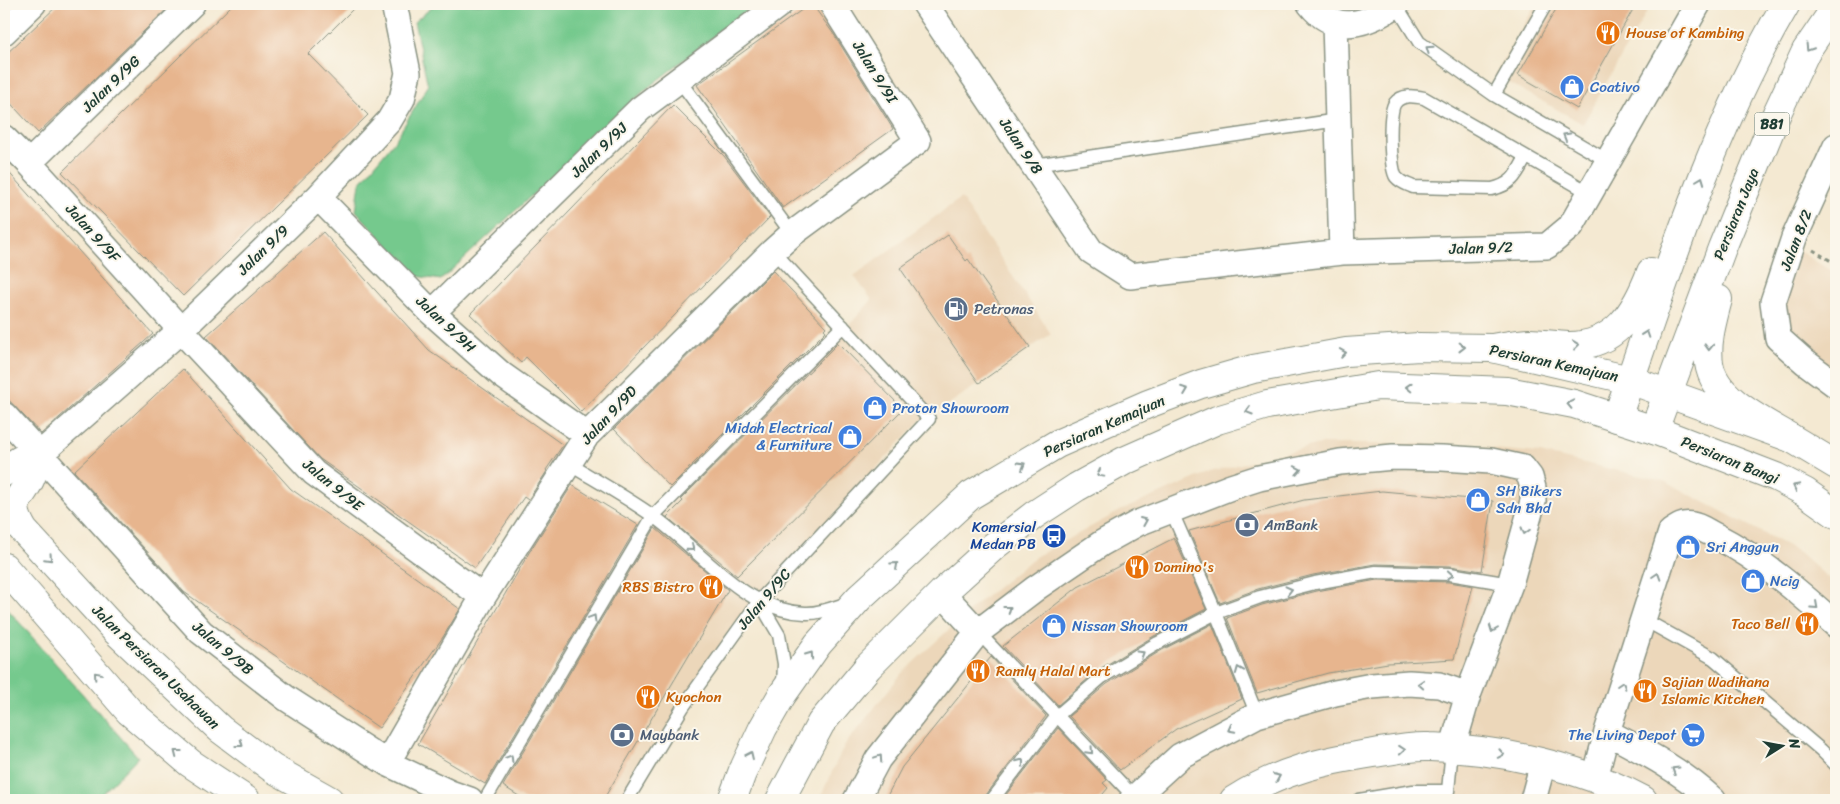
<svg xmlns="http://www.w3.org/2000/svg" width="1840" height="804" font-family="Sriracha,sans-serif">
<rect width="100%" height="100%" fill="#fbf7ec"/>
<filter id="ink" filterUnits="userSpaceOnUse"><feTurbulence type="fractalNoise" baseFrequency=".02" numOctaves="2"/><feDisplacementMap in="SourceGraphic" scale="10" xChannelSelector="R" yChannelSelector="G"/><feConvolveMatrix kernelMatrix="1 2 1 2 8 2 1 2 1" color-interpolation-filters="sRGB"/></filter>
<filter id="wash" filterUnits="userSpaceOnUse"><feTurbulence type="fractalNoise" baseFrequency=".0096" numOctaves="4" result="noise"/><feDisplacementMap in="SourceGraphic" scale="20" xChannelSelector="R" yChannelSelector="G"/><feGaussianBlur stdDeviation="1.12" result="paint"/><feColorMatrix in="noise" values="0 0 0 0 0 0 0 0 0 0 0 0 0 0 0 0 0 1.4 0 .05"/><feComposite in="paint" operator="in"/></filter>
<g filter="url(#wash)">
<rect width="100%" height="100%" fill="#f4e9d2"/>
<path fill="#ecd7ba" d="M1536 4H1651L1583 124 1495 75Z
M961 198 1051 334 952 402 921 420 739 617 620 800H491L661 515 842 333 872 300 854 276Z
M1799 251 1836 274V374L1788 336 1782 303Z
M1320 444H1434L1540 453 1664 481 1799 552 1836 585V800H819L844 746 902 673 973 607 1035 557 1122 510 1210 472Z"/>
<path fill="#74c98d" stroke="#4a8360" d="M436 4H755L645 90 441 280 416 276 356 211 360 183 396 139 428 86 414 22Z
M4 605 138 757 96 800H4Z"/>
<g id="blocks">
<path fill="#e7b58e" d="M59 4H172L38 133 4 96V56Z
M233 4H358L308 54 368 115 183 296 62 172Z
M810 4H812L835 36 893 129 783 208 697 85Z
M1559 4H1636L1577 109 1518 75Z
M673 105 724 156 770 217 581 412 526 357 521 363 470 314Z
M4 167 153 334 41 434 4 395Z
M323 232 429 350 563 445 546 470 547 471 528 500 524 497 475 568 320 459 206 336Z
M948 235 966 261 968 259 1030 347 979 383 900 268Z
M773 271 826 327 824 329 826 331 670 487 614 429Z
M838 343 903 409 737 576 667 517 683 501 681 499Z
M183 369 291 489 460 609 443 637 379 728 184 592 74 471Z
M572 485 638 525 485 784 418 744 530 551Z
M1382 491 1493 501 1482 571 1450 566 1375 564 1313 575 1258 589 1220 603 1189 531 1304 500Z
M655 528 728 590 603 800H525L503 786Z
M1174 538 1206 609 1154 636 1098 670 1058 705 1003 646 1078 587Z
M1377 580 1449 582 1473 586 1454 659 1388 663 1328 673 1257 693 1227 618 1262 605 1317 591Z
M1212 624 1242 699 1176 729 1120 770 1069 716 1107 684 1162 650Z
M991 657 1046 716 986 795 984 800H885L902 767Z
M1058 728 1107 780 1103 783 1108 788 1098 800H1002Z"/>
</g>
</g>
<g filter="url(#ink)">
<use href="#blocks" fill-opacity="0" stroke="#8a9383" stroke-width="1"/>
<g fill="none" stroke-linecap="round" stroke-linejoin="round">
<defs>
<path id="lane" d="M1396 5 1419 42 1494 95 1608 161
M679 80 792 234
M1494 95 1546 4
M1526 157C1516 175 1513 184 1492 189L1413 187C1407 184 1401 183 1396 177 1390 168 1388 112 1395 103 1402 94 1414 96 1424 98L1590 193
M1034 165 1338 120
M569 464C597 481 626 497 653 516 700 549 743 611 805 613 818 614 833 608 845 604
M1171 510 1216 613 1257 715
M759 601 779 635 784 664 783 685
M1643 619 1713 658 1821 750 1836 765
M978 632 1134 797
M485 800 653 516 843 326
M627 800 683 707 759 601 929 419 773 251
M992 800 1057 716 1102 677 1158 643 1216 613 1260 597 1315 583 1376 572 1450 574 1510 584
M1359 800 1413 791H1448
M1445 800 1448 791 1452 749"/>
<path id="street" d="M925 4 1091 251 1130 276 1342 252 1547 246 1571 226 1698 4
M1310 4C1335 36 1368 24 1397 4
M1335 23 1342 252
M4 32 33 4
M4 138 29 163 181 330 314 473 483 597
M1836 146 1794 238 1773 302 1778 338 1805 362 1836 385
M29 163 192 4
M318 197 432 313 502 375 587 435
M432 313 640 109 780 4
M4 415 201 632 286 698 387 763 450 793 470 800
M4 474 20 460 40 454 181 330 318 197 389 121 402 99 408 73 394 4
M942 593 978 632
M1607 732C1645 752 1682 771 1713 800
M387 763 483 597 587 435 773 251 792 234 918 141 832 4
M1595 778 1607 732 1671 532C1678 527 1684 523 1692 525 1700 526 1709 533 1716 536 1761 559 1799 592 1836 625
M856 800 878 759 978 632 1036 588 1102 543 1138 523 1231 487 1259 478 1340 462 1393 457 1442 458 1491 461 1523 468 1530 477 1533 488V501L1510 584 1468 695 1452 749
M1132 800 1180 756 1257 715 1335 693 1372 686 1409 683 1439 685 1468 695
M1533 800 1543 763"/>
<path id="secondary" d="M4 470 20 460
M4 509 116 631 220 729 272 768 329 800
M24 531C5 499 22 502 32 475
M4 567 129 711 190 763 246 800
M732 800 742 773 763 728 782 695 818 644 859 598 971 495 1057 444 1148 404 1201 384 1253 369 1346 352 1419 347 1492 348 1630 380 1791 438 1836 465
M780 800 821 723 868 667 942 593 994 546 1034 515 1077 487 1124 461 1217 420 1267 405 1378 386 1507 391 1574 404 1654 430 1776 477 1805 492 1836 514
M1234 800C1279 771 1322 761 1374 753 1392 750 1412 746 1430 747 1500 749 1582 767 1643 800"/>
<path id="primary" d="M1718 299C1713 319 1706 341 1709 363 1714 399 1763 421 1791 438
M1492 348C1505 346 1518 343 1530 343 1543 343 1556 346 1569 346 1616 346 1636 311 1651 272
M1617 418C1666 277 1710 133 1786 4
M1654 430 1722 248 1777 113 1806 51 1836 7"/>
</defs>
<use href="#lane" stroke="#8a9383" stroke-width="15"/>
<use href="#street" stroke="#8a9383" stroke-width="28"/>
<use href="#secondary" stroke="#8a9383" stroke-width="30"/>
<use href="#primary" stroke="#8a9383" stroke-width="30"/>
<path stroke="#8a9383" stroke-width="3" stroke-dasharray="4 4" stroke-linecap="butt" d="M1813 250 1836 264"/>
<use href="#lane" stroke="#fff" stroke-width="12"/>
<use href="#street" stroke="#fff" stroke-width="25"/>
<use href="#secondary" stroke="#fff" stroke-width="28"/>
<use href="#primary" stroke="#fff" stroke-width="28"/>
</g>
<defs><path id="oneway-chevron" d="M-2-3.5L2.5 0L-2 3.5" fill="none" stroke-width="1.6" stroke-linecap="round" stroke-linejoin="round" transform="scale(1.25)"/></defs>
<g stroke="#8f9e9a">
<use href="#oneway-chevron" transform="translate(1809 48) rotate(122)"/>
<use href="#oneway-chevron" transform="translate(1429 49) rotate(-145)"/>
<use href="#oneway-chevron" transform="translate(1566 136) rotate(-150)"/>
<use href="#oneway-chevron" transform="translate(1701 180) rotate(-69)"/>
<use href="#oneway-chevron" transform="translate(1646 334) rotate(-71)"/>
<use href="#oneway-chevron" transform="translate(1576 345) rotate(-7)"/>
<use href="#oneway-chevron" transform="translate(1462 347) rotate(1)"/>
<use href="#oneway-chevron" transform="translate(1709 347) rotate(92)"/>
<use href="#oneway-chevron" transform="translate(1343 353) rotate(-9)"/>
<use href="#oneway-chevron" transform="translate(1409 387) rotate(-178)"/>
<use href="#oneway-chevron" transform="translate(1185 390) rotate(-21)"/>
<use href="#oneway-chevron" transform="translate(1570 404) rotate(-167)"/>
<use href="#oneway-chevron" transform="translate(1249 411) rotate(163)"/>
<use href="#oneway-chevron" transform="translate(1022 465) rotate(-30)"/>
<use href="#oneway-chevron" transform="translate(1298 470) rotate(-11)"/>
<use href="#oneway-chevron" transform="translate(1100 474) rotate(151)"/>
<use href="#oneway-chevron" transform="translate(1796 487) rotate(-153)"/>
<use href="#oneway-chevron" transform="translate(1144 521) rotate(-23)"/>
<use href="#oneway-chevron" transform="translate(1525 531) rotate(106)"/>
<use href="#oneway-chevron" transform="translate(691 548) rotate(40)"/>
<use href="#oneway-chevron" transform="translate(49 558) rotate(47)"/>
<use href="#oneway-chevron" transform="translate(895 565) rotate(-42)"/>
<use href="#oneway-chevron" transform="translate(1450 575) rotate(5)"/>
<use href="#oneway-chevron" transform="translate(1657 576) rotate(-72)"/>
<use href="#oneway-chevron" transform="translate(1289 590) rotate(-14)"/>
<use href="#oneway-chevron" transform="translate(1815 606) rotate(42)"/>
<use href="#oneway-chevron" transform="translate(1008 609) rotate(-37)"/>
<use href="#oneway-chevron" transform="translate(593 618) rotate(-59)"/>
<use href="#oneway-chevron" transform="translate(1493 629) rotate(111)"/>
<use href="#oneway-chevron" transform="translate(1141 654) rotate(-32)"/>
<use href="#oneway-chevron" transform="translate(810 655) rotate(-55)"/>
<use href="#oneway-chevron" transform="translate(1239 670) rotate(-112)"/>
<use href="#oneway-chevron" transform="translate(97 675) rotate(-131)"/>
<use href="#oneway-chevron" transform="translate(1421 684) rotate(-176)"/>
<use href="#oneway-chevron" transform="translate(1622 685) rotate(-72)"/>
<use href="#oneway-chevron" transform="translate(1231 729) rotate(152)"/>
<use href="#oneway-chevron" transform="translate(240 744) rotate(37)"/>
<use href="#oneway-chevron" transform="translate(1402 750) rotate(-5)"/>
<use href="#oneway-chevron" transform="translate(1090 751) rotate(47)"/>
<use href="#oneway-chevron" transform="translate(177 753) rotate(-142)"/>
<use href="#oneway-chevron" transform="translate(1501 754) rotate(11)"/>
<use href="#oneway-chevron" transform="translate(750 755) rotate(-65)"/>
<use href="#oneway-chevron" transform="translate(510 758) rotate(-59)"/>
<use href="#oneway-chevron" transform="translate(879 758) rotate(-56)"/>
<use href="#oneway-chevron" transform="translate(1021 762) rotate(-52)"/>
<use href="#oneway-chevron" transform="translate(1675 770) rotate(-148)"/>
<use href="#oneway-chevron" transform="translate(1277 777) rotate(-23)"/>
</g>
</g>
<defs>
<symbol id="restaurant-disc" viewBox="-11 -11 22 22"><circle r="9.5" fill="#e8710a" stroke="#fbf7ec"/><path d="M-5-6h1v4h1v-4h1v4h1v-4h1v5L-1.5 .5V6h-2V.5L-5-1ZM5-6V6H3V1.5H1.5Q1.5-4 5-6Z" fill="#fff"/></symbol>
<symbol id="shop-disc" viewBox="-11 -11 22 22"><circle r="9.5" fill="#3f7fe0" stroke="#fbf7ec"/><path d="M-5-2.5h2.3a2.7 3.5 0 0 1 5.4 0H5L5.5 6h-11ZM-1.5-2.5h3a1.5 2.3 0 0 0-3 0Z" fill="#fff"/></symbol>
<symbol id="fuel-disc" viewBox="-11 -11 22 22"><circle r="9.5" fill="#5c6f8a" stroke="#fbf7ec"/><path d="M-5.5-6h7V0h2V4h1.3V-2.5L3-4.5l.8-.8L6-3V5H2.5V1h-1V6h-7ZM-4.2-4.7v3.2H.2V-4.7Z" fill="#fff"/></symbol>
<symbol id="bank-disc" viewBox="-11 -11 22 22"><circle r="9.5" fill="#5c6f8a" stroke="#fbf7ec"/><path d="M-6-4H6V4H-6ZM0-2.3a2.3 2.3 0 1 0 0 4.6a2.3 2.3 0 1 0 0-4.6Z" fill="#fff"/></symbol>
<symbol id="bus-disc" viewBox="-11 -11 22 22"><circle r="9.5" fill="#1a4fb4" stroke="#fbf7ec"/><path d="M-5-6H5V4H4V6H2V4H-2V6H-4V4H-5ZM-3.5-4V0h7V-4ZM-3.5 1.2v1.5H-2V1.2ZM2 1.2v1.5H3.5V1.2Z" fill="#fff"/></symbol>
<symbol id="supermarket-disc" viewBox="-11 -11 22 22"><circle r="9.5" fill="#3f7fe0" stroke="#fbf7ec"/><path d="M-6-5.5h2.5l.6 2H6L4.5 2H-2.5L-4.4-4H-6ZM-1.5 3.2a1.3 1.3 0 1 0 .1 0ZM3 3.2a1.3 1.3 0 1 0 .1 0Z" fill="#fff"/></symbol>
</defs>
<g fill-rule="evenodd">
<use href="#restaurant-disc" x="1594" y="19" width="28" height="28"/>
<use href="#shop-disc" x="1558" y="73" width="28" height="28"/>
<use href="#fuel-disc" x="942" y="295" width="28" height="28"/>
<use href="#shop-disc" x="861" y="394" width="28" height="28"/>
<use href="#shop-disc" x="836" y="423" width="28" height="28"/>
<use href="#shop-disc" x="1464" y="486" width="28" height="28"/>
<use href="#bank-disc" x="1233" y="511" width="28" height="28"/>
<use href="#bus-disc" x="1040" y="522" width="28" height="28"/>
<use href="#shop-disc" x="1674" y="533" width="28" height="28"/>
<use href="#restaurant-disc" x="1123" y="553" width="28" height="28"/>
<use href="#shop-disc" x="1739" y="567" width="28" height="28"/>
<use href="#restaurant-disc" x="697" y="573" width="28" height="28"/>
<use href="#restaurant-disc" x="1793" y="610" width="28" height="28"/>
<use href="#shop-disc" x="1040" y="612" width="28" height="28"/>
<use href="#restaurant-disc" x="964" y="657" width="28" height="28"/>
<use href="#restaurant-disc" x="1631" y="677" width="28" height="28"/>
<use href="#restaurant-disc" x="634" y="683" width="28" height="28"/>
<use href="#bank-disc" x="608" y="721" width="28" height="28"/>
<use href="#supermarket-disc" x="1679" y="721" width="28" height="28"/>
</g>
<g text-anchor="middle" stroke-width="4" stroke-linejoin="round" paint-order="stroke">
<rect fill="#fbf7ec" stroke="#61756b" stroke-width="1" x="1754.5" y="112.5" width="35" height="23" rx="4"/>
<g font-size="14" font-weight="bold" fill="#1f3d34">
<text x="1772" y="129">B81</text>
</g>
<g font-size="15" fill="#c56008" stroke="#fbf7ec" text-anchor="start">
<text x="1626" y="38">House of Kambing</text>
<text x="1154" y="572">Domino's</text>
<text x="694" y="592" text-anchor="end">RBS Bistro</text>
<text x="1790" y="629" text-anchor="end">Taco Bell</text>
<text x="996" y="676">Ramly Halal Mart</text>
<text x="1662" y="687">Sajian Wadihana<tspan x="1662" dy="17">Islamic Kitchen</tspan></text>
<text x="666" y="702">Kyochon</text>
</g>
<g font-size="15" fill="#1f3d34" stroke="#fbf7ec">
<text transform="translate(875 72) rotate(58)" y="5">Jalan 9/9I</text>
<text transform="translate(111 84) rotate(-44)" y="5">Jalan 9/9G</text>
<text transform="translate(1021 146) rotate(56)" y="5">Jalan 9/8</text>
<text transform="translate(599 150) rotate(-44)" y="5">Jalan 9/9J</text>
<text transform="translate(1736 214) rotate(-68)" y="5">Persiaran Jaya</text>
<text transform="translate(93 233) rotate(48)" y="5">Jalan 9/9F</text>
<text transform="translate(1796 240) rotate(-69)" y="5">Jalan 8/2</text>
<text transform="translate(1481 248) rotate(-2)" y="5">Jalan 9/2</text>
<text transform="translate(263 250) rotate(-44)" y="5">Jalan 9/9</text>
<text transform="translate(446 324) rotate(43)" y="5">Jalan 9/9H</text>
<text transform="translate(1554 363) rotate(12)" y="5">Persiaran Kemajuan</text>
<text transform="translate(609 415) rotate(-47)" y="5">Jalan 9/9D</text>
<text transform="translate(1104 426) rotate(-24)" y="5">Persiaran Kemajuan</text>
<text transform="translate(1730 460) rotate(22)" y="5">Persiaran Bangi</text>
<text transform="translate(333 485) rotate(39)" y="5">Jalan 9/9E</text>
<text transform="translate(764 599) rotate(-50)" y="5">Jalan 9/9C</text>
<text transform="translate(223 648) rotate(40)" y="5">Jalan 9/9B</text>
<text transform="translate(156 667) rotate(44)" y="5">Jalan Persiaran Usahawan</text>
</g>
<g font-size="15" fill="#366cbe" stroke="#fbf7ec" text-anchor="start">
<text x="1590" y="92">Coativo</text>
<text x="892" y="413">Proton Showroom</text>
<text x="832" y="433" text-anchor="end">Midah Electrical<tspan x="832" dy="17">&amp; Furniture</tspan></text>
<text x="1496" y="496">SH Bikers<tspan x="1496" dy="17">Sdn Bhd</tspan></text>
<text x="1706" y="552">Sri Anggun</text>
<text x="1770" y="586">Ncig</text>
<text x="1072" y="631">Nissan Showroom</text>
<text x="1676" y="740" text-anchor="end">The Living Depot</text>
</g>
<g font-size="15" fill="#4e5e75" stroke="#fbf7ec" text-anchor="start">
<text x="974" y="314">Petronas</text>
<text x="1264" y="530">AmBank</text>
<text x="640" y="740">Maybank</text>
</g>
<g font-size="15" fill="#164399" stroke="#fbf7ec" text-anchor="end">
<text x="1036" y="532">Komersial<tspan x="1036" dy="17">Medan PB</tspan></text>
</g>
</g>
<rect width="1840" height="804" fill="none" stroke="#fbf7ec" stroke-width="20"/>
<g transform="translate(1782 746) rotate(79)" stroke="#fbf7ec" stroke-width="4" paint-order="stroke">
<path d="M0-4L9 19L0 12L-9 19Z" fill="#1f3d34"/>
<text y="-8" font-size="14" font-weight="bold" text-anchor="middle" fill="#1f3d34">N</text>
</g>
</svg>
